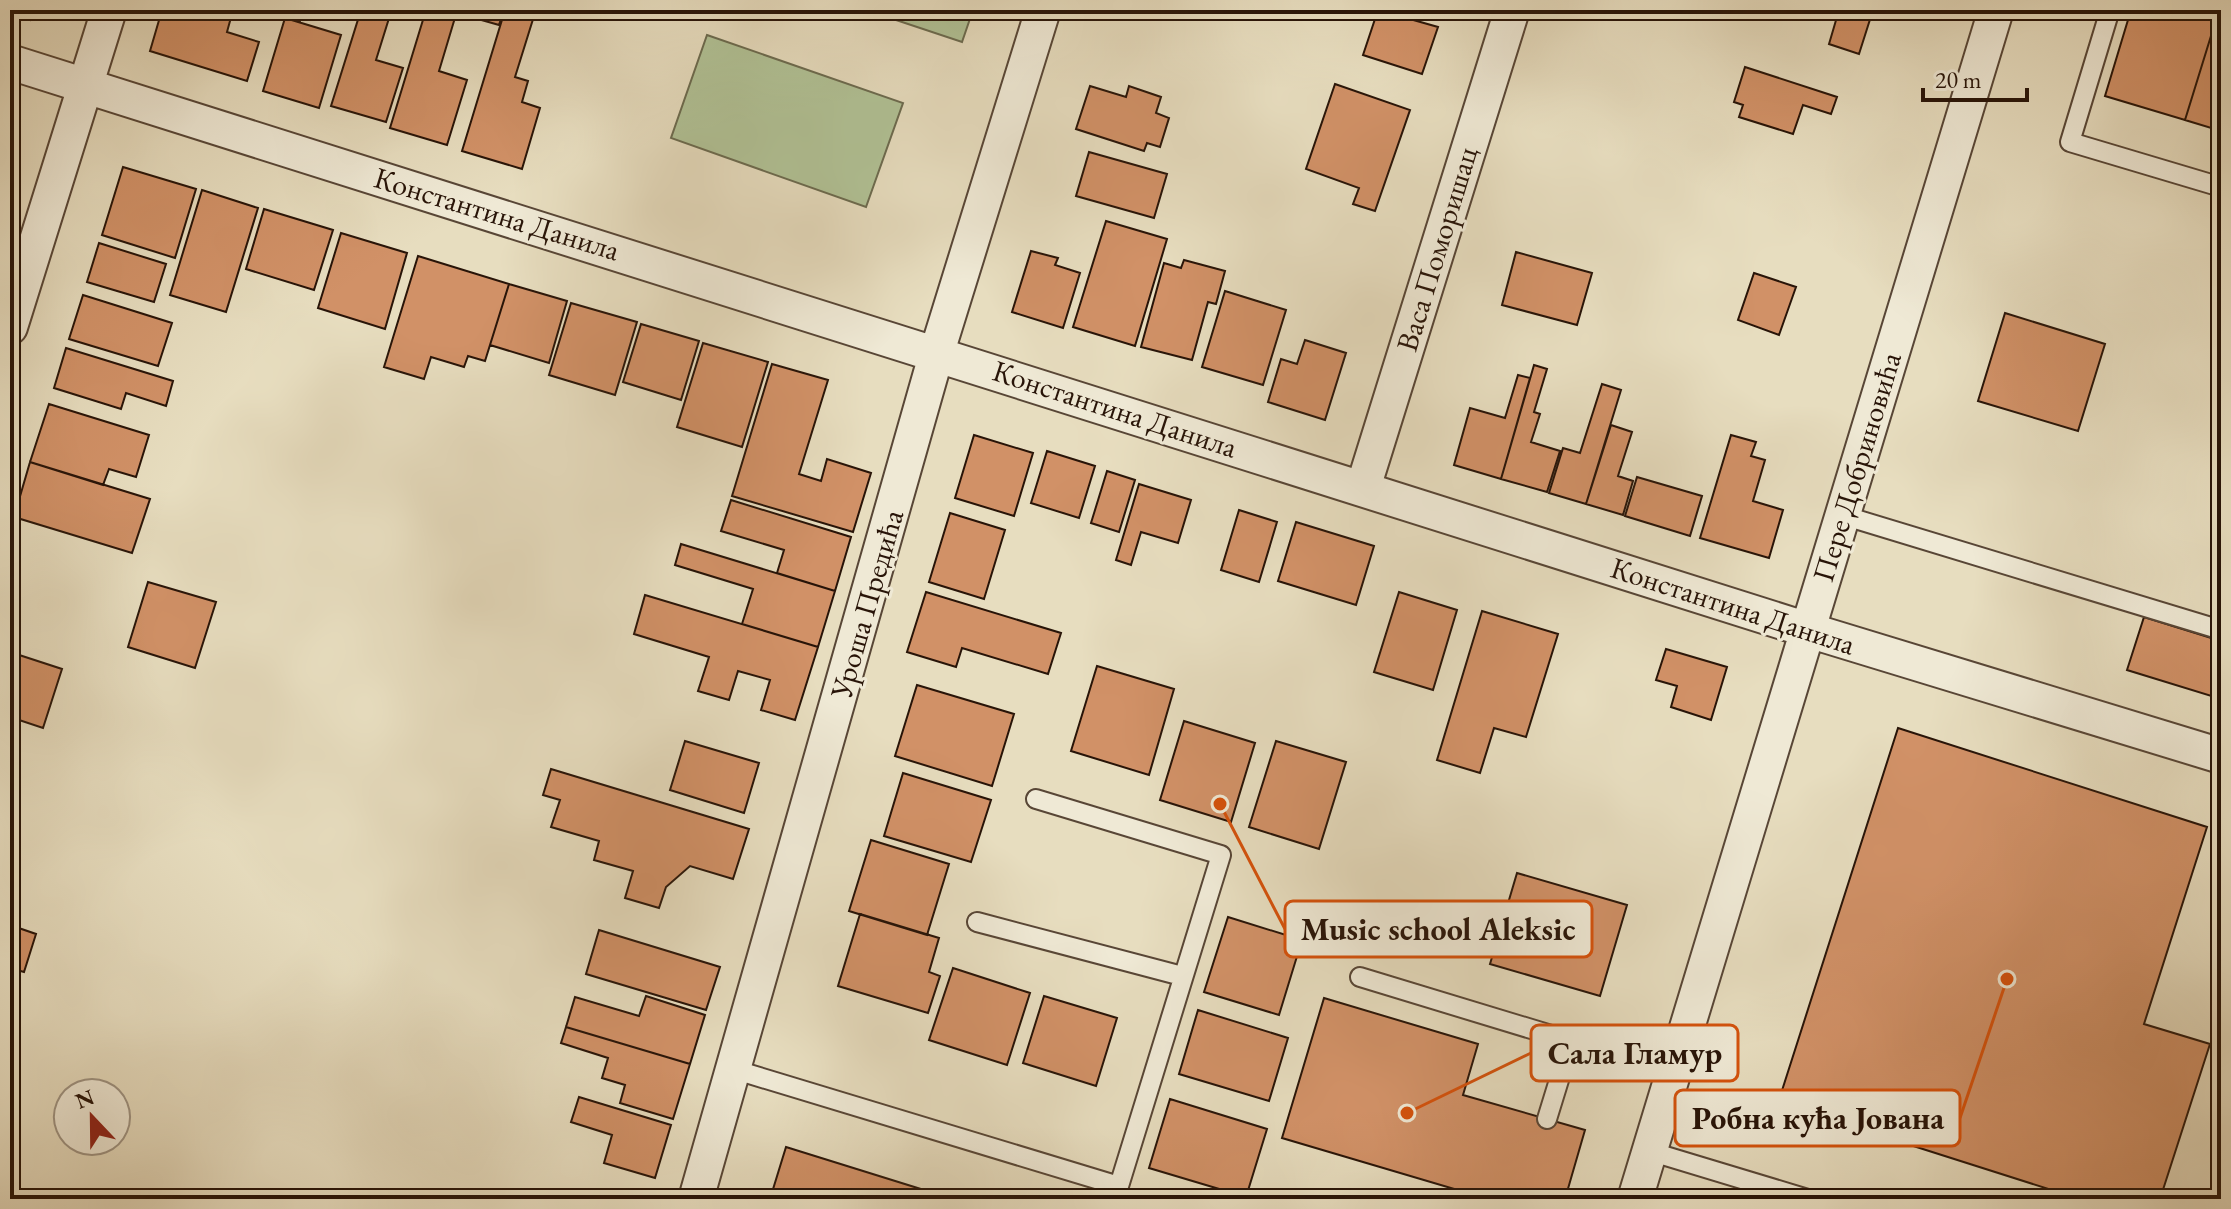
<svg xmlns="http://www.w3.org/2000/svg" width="2231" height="1209" font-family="'EB Garamond',serif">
<rect width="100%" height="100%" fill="#e7ddbf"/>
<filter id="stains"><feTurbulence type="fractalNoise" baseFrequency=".0025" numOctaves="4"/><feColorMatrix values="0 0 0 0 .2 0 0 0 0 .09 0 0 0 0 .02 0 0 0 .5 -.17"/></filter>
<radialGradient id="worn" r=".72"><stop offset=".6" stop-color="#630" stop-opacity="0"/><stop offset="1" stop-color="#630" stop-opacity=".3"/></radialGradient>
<path fill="#b1c296" stroke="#6c6b4f" stroke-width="2" d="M866 10H973L962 42Z
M707 35 903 103 866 207 671 138Z"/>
<path fill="#d19167" stroke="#281408" stroke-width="2" d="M10 10H34L30 20 10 14Z
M162 10H233L227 32 259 42 247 81 150 51Z
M263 10H303L300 21Z
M361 10 390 15 376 60 403 68 386 122 331 106Z
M426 10 457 11 439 71 467 80 447 145 390 128Z
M466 10H504L499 25 464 15Z
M505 10 534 16 515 77 528 81 522 102 540 108 522 169 462 151Z
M1378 10 1438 27 1422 74 1363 55Z
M1839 10H1873L1859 54 1829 44Z
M2131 10H2219L2185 120 2105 96Z
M2219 10H2221V131L2185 120Z
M285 18 341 35 319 108 263 91Z
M1745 67 1837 97 1831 114 1803 105 1793 134 1739 117 1743 105 1734 102Z
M1335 84 1410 110 1375 211 1353 204 1359 188 1306 169Z
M1090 86 1126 97 1129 86 1161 97 1156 113 1169 118 1160 147 1147 143 1144 151 1076 129Z
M1089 152 1167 174 1154 218 1076 196Z
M123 167 196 189 175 258 102 235Z
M202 190 258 208 226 312 170 295Z
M264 209 333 230 314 290 246 269Z
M1106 221 1167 239 1135 346 1073 327Z
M341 233 407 253 385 329 318 308Z
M99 243 166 264 154 302 87 282Z
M1031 251 1058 258 1055 265 1080 273 1063 328 1012 312Z
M1516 252 1592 273 1577 325 1502 305Z
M418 256 509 284 485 361 468 356 464 367 431 357 424 379 384 367Z
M1184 260 1225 271 1216 304 1208 302 1192 360 1141 347 1164 263 1181 268Z
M1754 273 1796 287 1779 335 1738 320Z
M509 284 567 301 549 363 490 345Z
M1225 291 1286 310 1263 385 1202 367Z
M83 295 172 323 158 366 69 339Z
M571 303 637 322 615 395 549 375Z
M2005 313 2105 344 2078 431 1978 401Z
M641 324 699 341 681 400 623 382Z
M1305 340 1346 353 1325 420 1268 402 1281 359 1297 364Z
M703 343 768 362 742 447 677 427Z
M66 348 173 381 166 406 126 393 121 409 54 388Z
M772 364 828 380 799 474 821 481 827 459 871 473 853 532 732 496Z
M1534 365 1547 369 1534 412 1540 414 1531 442 1560 451 1547 492 1501 479Z
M1518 375 1530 378 1501 479 1454 465 1470 408 1505 418Z
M1602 384 1621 390 1586 504 1549 493 1563 448 1580 453Z
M49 404 149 435 136 477 109 469 103 485 30 462Z
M1611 425 1632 432 1618 476 1633 481 1623 515 1586 504Z
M974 435 1033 453 1014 516 955 498Z
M1731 435 1756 442 1751 456 1765 460 1753 501 1783 510 1769 558 1700 538Z
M1047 451 1095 466 1079 518 1031 503Z
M30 462 150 499 132 553 14 517Z
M1107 471 1135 480 1119 532 1091 523Z
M1637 477 1702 496 1690 536 1625 516Z
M1139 484 1191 500 1178 543 1141 532 1131 565 1116 560Z
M731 500 851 537 835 591 777 573 784 550 721 531Z
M1239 510 1277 522 1259 582 1221 570Z
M950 513 1005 530 984 599 929 582Z
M1296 522 1374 546 1356 605 1278 581Z
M681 544 835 591 818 647 742 624 753 589 675 565Z
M148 582 216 602 195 668 128 647Z
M926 592 1061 633 1048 674 962 648 956 667 907 652Z
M1399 592 1457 610 1433 690 1374 672Z
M645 595 818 647 795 720 761 710 770 680 738 671 729 700 698 691 709 657 634 634Z
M1482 611 1558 634 1526 737 1494 728 1480 773 1437 760Z
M2144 617 2221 641V699L2127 670Z
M1666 649 1727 667 1711 720 1671 707 1677 686 1656 680Z
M10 652 62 669 43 728 10 717Z
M1097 666 1174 689 1149 775 1071 751Z
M917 685 1014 714 992 786 895 756Z
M1184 721 1255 743 1231 822 1160 800Z
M1898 728 2207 827 2144 1024 2210 1044 2160 1199H2080L1778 1103Z
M685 741 759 763 744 813 670 790Z
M1276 741 1346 762 1319 849 1249 827Z
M551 769 749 829 733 879 690 866 666 887 659 908 625 898 633 871 594 860 599 841 551 827 560 800 543 795Z
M903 773 991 800 971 862 884 836Z
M871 840 949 864 927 935 849 911Z
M1517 873 1627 905 1600 996 1490 964Z
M860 914 939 938 929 972 940 976 928 1013 838 986Z
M1228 917 1302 940 1279 1015 1204 992Z
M10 925 36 934 24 972 10 968Z
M599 930 720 967 706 1010 586 974Z
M953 968 1030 993 1007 1065 929 1040Z
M10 996 19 999 10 1027Z
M646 996 705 1015 690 1064 566 1027 575 997 639 1016Z
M1044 996 1117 1018 1096 1086 1023 1063Z
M1324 998 1478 1044 1463 1095 1585 1130 1565 1199H1488L1282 1138Z
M1198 1010 1288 1038 1269 1101 1179 1074Z
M566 1027 690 1064 673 1119 620 1103 625 1085 602 1078 608 1058 561 1043Z
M579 1097 671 1125 655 1178 604 1163 612 1135 571 1122Z
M1170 1099 1267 1129 1246 1197 1149 1168Z
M786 1147 953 1199H770Z"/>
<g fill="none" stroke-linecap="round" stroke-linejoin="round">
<defs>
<path id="lane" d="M2110 10 2070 142 2221 187
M1842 515 2221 630
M977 922 1182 976
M1360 977 1673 1072
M736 1070 1119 1186 1221 855 1036 799
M1547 1119 1571 1041
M1649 1151 1808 1199"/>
<path id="street" d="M10 62 1808 630 2221 756
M10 327 109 10
M1363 488 1512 10
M696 1199 937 352 1043 10
M1635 1199 1996 10"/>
</defs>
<use href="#lane" stroke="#584636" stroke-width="22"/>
<use href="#street" stroke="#584636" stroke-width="38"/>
<use href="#lane" stroke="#efe9d5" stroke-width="18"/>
<use href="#street" stroke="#efe9d5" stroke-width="34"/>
</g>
<g text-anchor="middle" stroke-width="6" stroke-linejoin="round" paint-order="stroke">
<g font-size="30" fill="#281408" stroke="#efe9d5">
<text transform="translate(497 214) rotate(17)" y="10">Константина Данила</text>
<text transform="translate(1437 249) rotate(-73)" y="10">Васа Поморишац</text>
<text transform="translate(1115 409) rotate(18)" y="10">Константина Данила</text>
<text transform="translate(1857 467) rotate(-73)" y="10">Пере Добриновића</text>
<text transform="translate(867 604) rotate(-74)" y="10">Уроша Предића</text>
<text transform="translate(1733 606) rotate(18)" y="10">Константина Данила</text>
</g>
</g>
<path fill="none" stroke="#d5520c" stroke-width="3" d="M1220 804L1285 929M1407 1113L1531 1053M2007 979L1960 1118"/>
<g fill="#d5520c" stroke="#efe9d5" stroke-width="3">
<circle cx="1220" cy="804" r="8"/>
<circle cx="1407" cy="1113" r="8"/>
<circle cx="2007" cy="979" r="8"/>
</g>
<g fill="#efe9d5" stroke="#d5520c" stroke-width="3">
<rect x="1285" y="901" width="307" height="56" rx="8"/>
<rect x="1531" y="1025" width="207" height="56" rx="8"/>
<rect x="1675" y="1090" width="285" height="56" rx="8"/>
</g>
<g font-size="32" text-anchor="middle" font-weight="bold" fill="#281408">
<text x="1438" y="940">Music school Aleksic</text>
<text x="1635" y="1064">Сала Гламур</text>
<text x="1818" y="1129">Робна кућа Јована</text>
</g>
<rect width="2231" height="1209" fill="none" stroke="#e7ddbf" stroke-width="40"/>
<rect x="12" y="12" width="2207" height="1185" fill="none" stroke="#281408" stroke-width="4"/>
<rect x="20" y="20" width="2191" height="1169" fill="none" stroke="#281408" stroke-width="2"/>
<g transform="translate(92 1117) rotate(338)"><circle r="38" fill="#efe9d5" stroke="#9f9483" stroke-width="2"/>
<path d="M0-6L14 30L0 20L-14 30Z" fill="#8f2418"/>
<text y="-12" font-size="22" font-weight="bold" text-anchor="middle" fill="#281408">N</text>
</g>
<path d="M1923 88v12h104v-12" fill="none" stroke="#281408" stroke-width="4"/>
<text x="1935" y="88" font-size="24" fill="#281408" stroke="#efe9d5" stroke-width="6" paint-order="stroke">20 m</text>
<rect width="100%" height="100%" filter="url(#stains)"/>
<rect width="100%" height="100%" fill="url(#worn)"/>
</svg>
